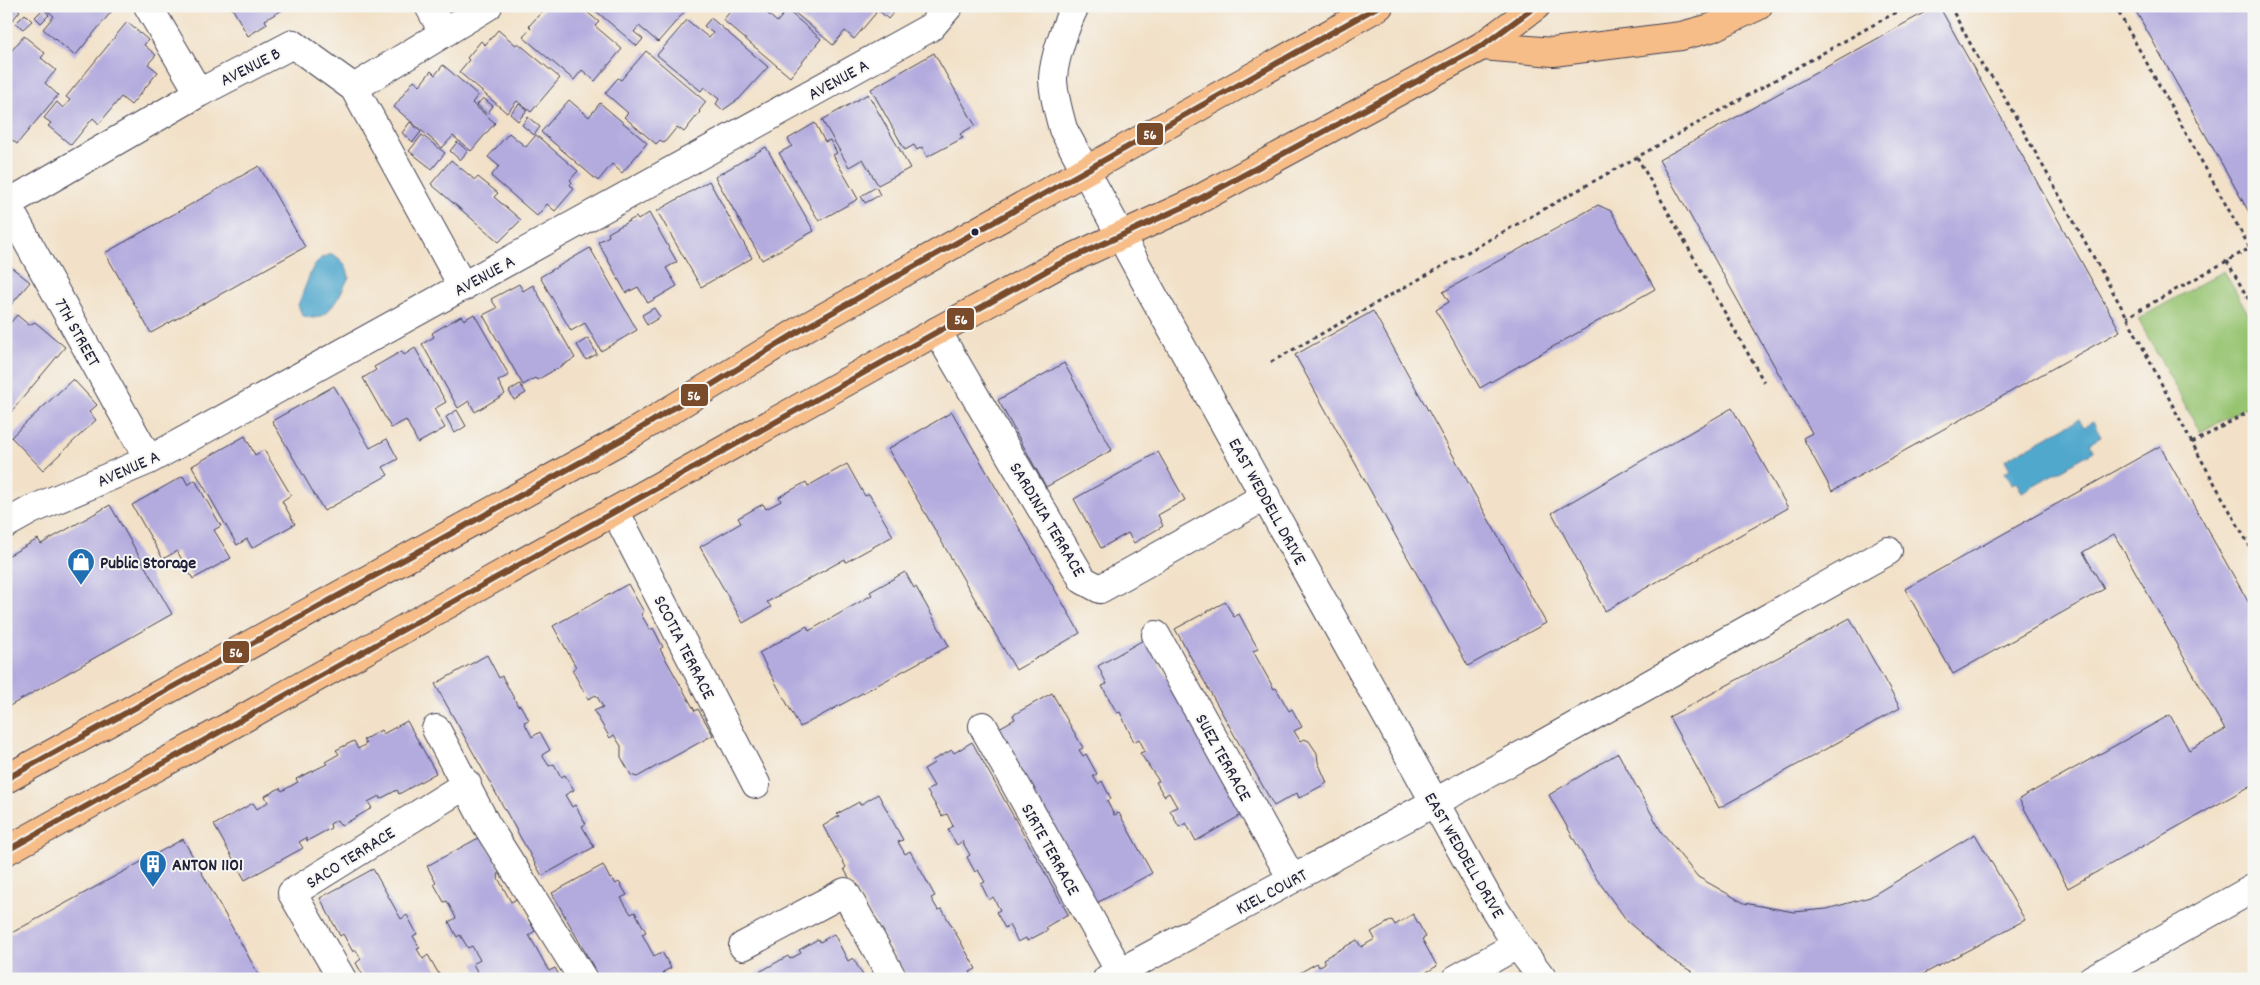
<svg xmlns="http://www.w3.org/2000/svg" width="2260" height="985" font-family="Dekko,sans-serif">
<rect width="100%" height="100%" fill="#f6f6f2"/>
<filter id="ink" filterUnits="userSpaceOnUse"><feTurbulence type="fractalNoise" baseFrequency=".02" numOctaves="2"/><feDisplacementMap in="SourceGraphic" scale="10" xChannelSelector="R" yChannelSelector="G"/><feConvolveMatrix kernelMatrix="1 2 1 2 8 2 1 2 1" color-interpolation-filters="sRGB"/></filter>
<filter id="wash" filterUnits="userSpaceOnUse"><feTurbulence type="fractalNoise" baseFrequency=".0096" numOctaves="4" result="noise"/><feDisplacementMap in="SourceGraphic" scale="20" xChannelSelector="R" yChannelSelector="G"/><feGaussianBlur stdDeviation="1.12" result="paint"/><feColorMatrix in="noise" values="0 0 0 0 0 0 0 0 0 0 0 0 0 0 0 0 0 1.4 0 .05"/><feComposite in="paint" operator="in"/></filter>
<g filter="url(#wash)">
<rect width="100%" height="100%" fill="#f2e1c8"/>
<path fill="#97c471" stroke="#5c7356" d="M2224 271 2254 324V403L2200 432 2138 319Z"/>
<path fill="#51a8cd" stroke="#3a6584" d="M332 254C343 260 347 265 349 277 340 295 326 328 302 315L298 305 312 269 321 258Z
M2079 419 2084 427 2093 422 2101 437 2090 443 2094 451 2022 492 2016 482 2012 484 2005 472 2010 469 2005 460Z"/>
<g id="blocks">
<path fill="#b3abde" d="M6 6H14L20 11 6 28Z
M42 6H116L75 56 43 29 54 16Z
M231 6H289L265 20 267 24 248 36Z
M547 6H580L599 22 595 26 622 49 595 81 582 70 574 80 523 37 531 28 529 26Z
M590 6H682L686 10 658 42 639 26 634 32 643 39 637 46Z
M735 6H759L777 22 787 10 821 39 790 77 723 20Z
M787 6H868L876 13 854 39 845 31 833 45Z
M874 6H899L888 19Z
M1936 6H1939L2120 331 1832 491 1803 438 1812 433 1659 160Z
M2133 6H2254V221Z
M44 8 49 15 41 23 35 17Z
M25 14 32 21 23 29 16 23Z
M711 18 768 67 739 99 723 110 716 104 719 99 704 87 701 91 657 55 687 20 709 38 713 33 704 26Z
M127 22 148 40 144 45 156 55 148 64 158 72 131 105 121 97 99 124 93 118 71 145 48 126 51 123 44 118 57 102 63 108 70 100 66 97Z
M498 30 516 45 518 43 560 78 531 112 517 101 507 113 459 72 469 60 467 58 481 41 485 45Z
M24 36 45 53 41 58 56 70 45 83 58 95 17 144 6 135V57Z
M646 51 706 102 699 111 700 112 684 132 677 127 664 143 660 140 656 144 624 117 628 113 605 93 618 78 621 80Z
M934 53 975 125 960 134 963 138 927 157 922 147 917 150 914 145 905 150 871 89Z
M443 65 478 95 472 103 495 123 471 151 453 136 442 148 394 107 414 80 420 85 431 71 435 75Z
M868 94 910 168 878 185 863 159 849 167 822 120Z
M483 98 493 106 487 114 477 105Z
M569 100 589 117 600 103 647 143 622 173 612 164 598 181 541 132Z
M519 104 527 110 518 121 510 114Z
M528 117 540 127 534 135 522 125Z
M410 122 421 132 413 142 402 133Z
M815 123 825 142 830 140 837 153 833 155 858 199 819 221 779 153 792 146 788 139Z
M509 133 526 147 536 135 578 171 570 180 572 182 570 185 574 189 555 211 547 204 537 216 491 176 499 166 488 157Z
M422 135 445 153 432 169 409 151Z
M457 142 468 151 460 160 450 151Z
M766 147 814 231 762 260 715 177Z
M451 160 475 180 478 177 498 193 494 197 521 220 499 242 431 184Z
M259 166 305 247 151 333 105 253Z
M709 181 752 258 701 287 657 211Z
M876 187 880 195 865 203 861 196Z
M1598 205 1611 211 1655 289 1480 388 1436 310 1449 302 1443 292Z
M649 213 677 262 666 268 677 286 648 303 638 287 626 293 598 242 609 236 608 233 636 217 638 220Z
M590 248 637 330 601 351 585 323 571 331 540 277Z
M6 263 30 282 6 311Z
M519 284 523 291 533 285 575 358 537 380 535 378 523 385 483 315 497 308 491 299Z
M654 308 660 317 647 325 642 315Z
M1373 311 1546 623 1468 666 1295 355Z
M474 314 509 375 498 381 505 394 475 412 469 401 458 408 422 344 434 337 432 333 461 316 464 320Z
M17 315 29 325 35 322 65 347 11 412 6 408V328Z
M588 338 597 354 586 360 577 345Z
M415 348 446 402 434 409 445 428 418 443 406 420 391 428 363 378 376 370 374 367 402 351 404 355Z
M1064 363 1112 450 1046 487 998 400Z
M73 379 97 405 89 412 96 420 43 470 11 437Z
M520 384 526 393 514 400 509 391Z
M334 386 370 448 387 439 398 459 383 467 388 475 324 511 272 421Z
M1732 408 1788 508 1605 611 1552 513Z
M457 410 466 426 455 433 446 417Z
M952 412 1080 633 1016 670 888 449Z
M245 436 255 455 264 450 291 495 282 501 295 524 252 548 247 539 237 545 192 466Z
M2160 446 2254 612V784L2068 888 2019 799 2170 715 2189 750 2225 730 2114 534 2083 552 2104 589 1953 674 1905 589Z
M1158 452 1185 500 1158 515 1163 526 1134 543 1128 533 1101 548 1074 499Z
M847 464 865 496 869 494 893 536 846 562 845 559 767 602 771 607 743 623 700 547 741 523 738 518 763 504 766 509 781 501 779 497 806 482 808 486Z
M183 476 188 485 195 480 221 526 214 530 231 558 193 579 177 551 163 559 132 505Z
M110 505 172 614 6 708V557L38 539 41 544Z
M905 572 914 588 916 587 949 646 800 727 759 653 807 626 809 631 872 595 870 592Z
M628 584 644 612 641 614 650 630 653 628 663 647 660 649 695 711 698 709 713 735 637 777 631 775 621 757V746L614 735 610 738 594 711 603 707 596 695 588 699 572 670 576 667 553 626Z
M1225 602 1234 617 1239 614 1258 649 1253 651 1274 689 1276 688 1289 711 1292 709 1302 727 1294 731 1300 741 1304 739 1309 741 1317 753 1318 762 1327 783 1299 798 1297 793 1274 806 1175 629Z
M1850 618 1900 708 1719 808 1669 717Z
M1145 639 1243 814 1196 841 1186 823 1179 827 1170 810 1177 807 1169 793 1164 796 1156 782 1159 781 1140 753 1145 751 1139 739 1134 742 1120 712 1117 713 1102 686 1107 684 1098 666Z
M487 655 499 678 502 676 518 706 520 705 529 720 524 722 532 737 540 732 550 750 542 755 549 766 554 764 561 777 565 775 574 790 565 795 572 807 575 805 586 824 582 826 594 847 542 876 435 684Z
M1052 693 1083 748 1079 750 1083 756 1086 754 1097 774 1093 776 1098 784 1102 781 1111 799 1107 801 1114 815 1119 813 1152 873 1095 904 997 729 1015 719 1013 715Z
M407 721 436 773 399 794 397 790 380 799 379 796 368 802 372 808 341 826 337 820 330 824 331 828 307 841 306 838 299 842 303 848 245 880 214 825 253 803 257 809 268 802 265 796 280 788 282 791 298 782 296 779 327 764 325 762 339 754 336 750 354 741 358 749 366 744 363 740 381 730 383 734Z
M972 742 1068 914 1046 927 1048 930 1027 941 1026 938 1018 942 1009 925 1005 928 996 912 1000 910 993 897 989 900 981 884 985 882 978 870 975 872 967 857 970 855 962 841 957 845 948 830 953 826 947 814 942 816 927 791 934 786 924 769 934 763 933 760 952 750 954 753Z
M1618 753 1662 833 1698 877 1744 903 1794 912 1827 909 1870 897 1975 834 2025 920 1914 979H1704L1671 959 1628 922 1596 878 1549 795Z
M878 794 903 840 898 842 905 854 910 851 935 896 931 898 938 910 942 909 976 969 970 972 973 978 971 979H908L844 869 846 867 823 826 839 816 837 814 859 802 860 805Z
M482 836 500 868 498 878 511 902 517 899 535 931 529 935 549 971 555 968 561 979H490L488 975 481 979 473 964 480 960 472 946 468 948 460 935 457 937 449 922 456 918 447 901 444 902 434 884 436 883 427 866Z
M183 839 261 979H183L181 975 175 979H6V936Z
M603 865 610 879 612 878 616 884 619 882 627 895 621 898 631 914 635 912 646 932 642 934 654 956 662 952 671 968 663 972 667 979H600L552 893Z
M373 869 401 919 407 915 417 934 413 936 420 948 417 949 423 959 428 955 440 976 435 979H365L356 963 361 959 356 950 353 952 343 934 340 936 320 898Z
M1413 914 1426 937 1422 939 1437 966 1415 979H1289L1317 963 1319 967 1325 963 1323 959 1357 940 1361 947 1375 939 1371 932 1392 920 1395 925Z
M834 934 848 961 853 958 865 979H756L754 975 788 956 790 959 801 953 799 950 818 939 820 942Z"/>
</g>
</g>
<g filter="url(#ink)">
<use href="#blocks" fill-opacity="0" stroke="#413f50" stroke-width="1"/>
<g fill="none" stroke-linecap="round" stroke-linejoin="round">
<defs>
<path id="minor" d="M148 6 199 93
M429 6 443 32
M1075 6C1066 24 1054 58 1053 78 1053 95 1059 113 1063 129L1149 288 1489 900 1517 945 1543 979
M354 88 463 287
M6 203 149 460
M7 204 199 93 293 44 354 88 488 6
M937 331 1083 580 1100 589 1266 496
M615 511 756 784
M6 524 31 510 149 460 931 27 949 6
M1156 635 1292 879
M983 726 1120 972
M436 729 486 824 583 979
M743 946 845 892 893 979
M342 979 292 893 467 784
M1107 979 1539 746 1888 551
M1456 979 1517 945
M2092 979 2254 888"/>
<path id="major" d="M6 779 628 436 801 330 1379 6
M6 851 937 331 1057 265 1194 202 1482 46 1536 6"/>
<path id="highway" d="M1482 46 1553 52 1681 36 1711 28 1758 6"/>
</defs>
<use href="#minor" stroke="#413f50" stroke-width="30"/>
<use href="#major" stroke="#413f50" stroke-width="30"/>
<use href="#highway" stroke="#413f50" stroke-width="30"/>
<path stroke="#413f50" stroke-width="3" stroke-dasharray="4 4" stroke-linecap="butt" d="M1950 6 1984 69 1995 80 2127 317 2192 443 2254 554
M2115 6 2250 248 2127 317
M1637 157 1764 382
M2227 261 2254 309
M1271 362 1907 6
M2192 443 2254 409"/>
<use href="#minor" stroke="#fff" stroke-width="28"/>
<use href="#major" stroke="#f7bd88" stroke-width="28"/>
<use href="#highway" stroke="#f7bd88" stroke-width="28"/>
<defs>
<path id="bus-1" d="M6 779 628 436 801 330 1379 6
M6 851 1057 265 1194 202 1482 46 1536 6"/>
</defs>
<use href="#bus-1" stroke="#f6f6f2" stroke-width="10"/>
<use href="#bus-1" stroke="#7a4b2a" stroke-width="6"/>
</g>
</g>
<defs>
<symbol id="shop-pin" viewBox="-11 -11 22 30"><path d="M0 17L-7.5 6A9.5 9.5 0 1 1 7.5 6Z" fill="#1f6fb2" stroke="#f6f6f2"/><path d="M-5-2.5h2.3a2.7 3.5 0 0 1 5.4 0H5L5.5 6h-11ZM-1.5-2.5h3a1.5 2.3 0 0 0-3 0Z" fill="#fff"/></symbol>
<symbol id="building-pin" viewBox="-11 -11 22 30"><path d="M0 17L-7.5 6A9.5 9.5 0 1 1 7.5 6Z" fill="#1f6fb2" stroke="#f6f6f2"/><path d="M-4-6H4V6H1V3H-1V6H-4ZM-2.5-4.3h1.7v1.8h-1.7ZM.8-4.3h1.7v1.8H.8ZM-2.5-1h1.7V.8h-1.7ZM.8-1h1.7V.8H.8Z" fill="#fff"/></symbol>
</defs>
<g fill-rule="evenodd">
<use href="#shop-pin" x="65" y="546" width="32" height="43"/>
<use href="#building-pin" x="137" y="848" width="32" height="43"/>
</g>
<circle fill="#22223b" stroke="#f6f6f2" stroke-width="2" cx="975" cy="232" r="4.5"/>
<g text-anchor="middle" stroke-width="4" stroke-linejoin="round" paint-order="stroke">
<g font-size="18" fill="#22223b" stroke="#f6f6f2">
<text transform="translate(250 66) rotate(-27)" y="6">AVENUE B</text>
<text transform="translate(838 79) rotate(-29)" y="6">AVENUE A</text>
<text transform="translate(484 275) rotate(-29)" y="6">AVENUE A</text>
<text transform="translate(78 332) rotate(61)" y="6">7TH STREET</text>
<text transform="translate(128 468) rotate(-24)" y="6">AVENUE A</text>
<text transform="translate(1268 501) rotate(61)" y="6">EAST WEDDELL DRIVE</text>
<text transform="translate(1048 519) rotate(59)" y="6">SARDINIA TERRACE</text>
<text transform="translate(685 647) rotate(63)" y="6">SCOTIA TERRACE</text>
<text transform="translate(1224 757) rotate(61)" y="6">SUEZ TERRACE</text>
<text transform="translate(1051 849) rotate(61)" y="6">SIRTE TERRACE</text>
<text transform="translate(1465 855) rotate(60)" y="6">EAST WEDDELL DRIVE</text>
<text transform="translate(350 857) rotate(-32)" y="6">SACO TERRACE</text>
<text transform="translate(1271 891) rotate(-28)" y="6">KIEL COURT</text>
</g>
<g font-size="18" font-weight="bold" fill="#22223b" stroke="#f6f6f2" text-anchor="start">
<text x="100" y="568">Public Storage</text>
<text x="172" y="870">ANTON 1101</text>
</g>
</g>
<g stroke="#f6f6f2" stroke-width="2">
<rect x="1136" y="122" width="28" height="24" rx="5" fill="#7a4b2a"/>
<rect x="946" y="307" width="29" height="24" rx="5" fill="#7a4b2a"/>
<rect x="680" y="383" width="29" height="24" rx="5" fill="#7a4b2a"/>
<rect x="222" y="640" width="28" height="24" rx="5" fill="#7a4b2a"/>
</g>
<g font-size="14" text-anchor="middle" font-weight="bold" fill="#fff">
<text x="1150" y="139">56</text>
<text x="961" y="324">56</text>
<text x="694" y="400">56</text>
<text x="236" y="657">56</text>
</g>
<rect width="2260" height="985" fill="none" stroke="#f6f6f2" stroke-width="25"/>
</svg>
